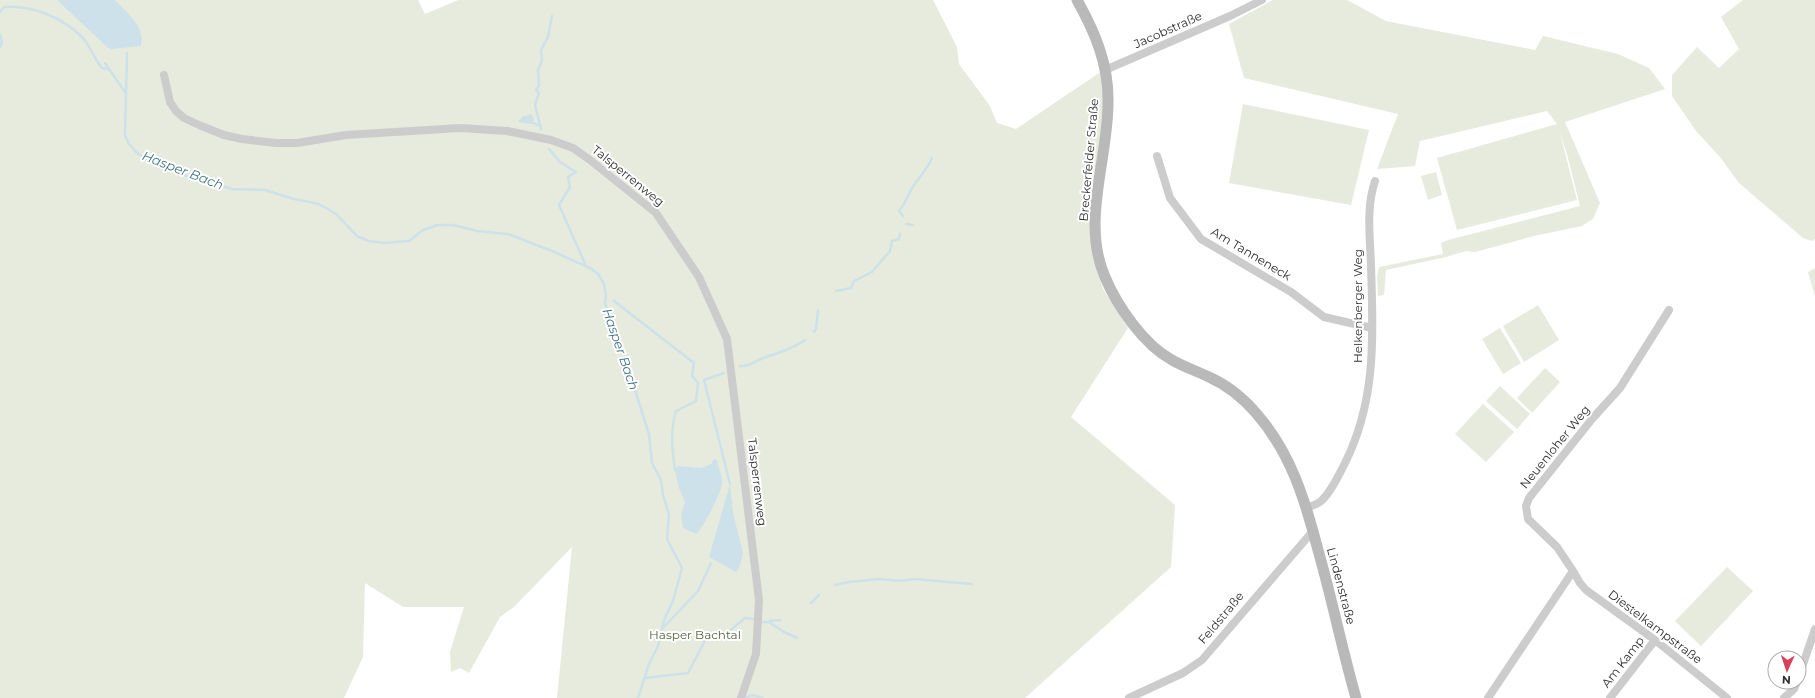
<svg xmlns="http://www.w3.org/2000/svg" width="1815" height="698" font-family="Montserrat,sans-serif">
<rect width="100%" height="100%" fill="#fff"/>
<path fill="#e6ebde" d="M0 0H418L425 14 458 0H933L957 47 959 64 990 106 997 123 1016 129 1102 71 1104 125 1093 254 1103 289 1128 328 1071 417 1175 505 1171 567 1025 698H557L572 547 514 607 500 617 469 673 460 668 451 672 450 652 464 607H403L365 583 363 657 344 698H0Z
M1273 0H1347L1386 21 1535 50 1543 36 1618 54 1649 68 1665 89 1565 122 1600 203 1593 219 1582 226 1534 236 1475 252 1466 251 1446 257 1386 270 1384 295 1378 296 1377 277 1379 267 1443 254 1441 243 1448 240 1580 206 1567 154 1560 133 1577 200 1457 230 1437 158 1557 124 1547 111 1420 141 1415 166 1377 169 1398 114 1244 78 1229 24Z
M1743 0H1815V239L1812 241 1803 238 1739 183 1720 157 1696 131 1672 96V75L1697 47 1719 68 1739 49 1721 17Z
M1243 104 1369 130 1351 205 1229 183Z
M1436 172 1442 195 1428 200 1421 176Z
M1815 268V297L1808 272Z
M1538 305 1559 340 1524 362 1503 326Z
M1500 328 1521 363 1503 374 1482 339Z
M1545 368 1560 382 1532 413 1517 398Z
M1500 386 1530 414 1517 429 1486 401Z
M1483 404 1514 432 1486 462 1455 434Z
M1727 567 1753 591 1701 646 1675 621Z"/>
<path fill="#cce1e9" d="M57 0H115C128 14 145 25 141 46L111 49 107 47Z
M531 114 534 119 532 124 518 122 522 117Z
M714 459 717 460C718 467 723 477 722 484 721 493 703 529 696 534L683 528 681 514 685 502 679 488 675 470 678 466 702 468 711 464Z
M730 484 733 513 743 553 740 566 736 572 709 557Z"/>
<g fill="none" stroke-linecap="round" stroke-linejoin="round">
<path stroke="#cce1e9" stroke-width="2.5" d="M0 12 4 7C32 5 62 17 82 37 90 45 94 59 102 68L109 69
M0 34 2 43 0 47
M127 53 125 135 129 144 136 152 146 159 187 176 232 189 265 190 294 199 319 204 336 214 357 236 369 241 384 243 409 241 423 230 438 225H453L477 231 508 234 552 251 590 268 598 274 604 284 606 295 605 304 614 324 649 434 652 463 661 480 663 495 669 515 667 539 682 568 673 601 664 620 658 646 649 664 638 698
M105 63 125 92
M532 122 540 126
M541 129 535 105 539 93 536 90 539 86 538 70 542 61 541 50 548 37 552 16
M549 149 560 162 576 172 568 177 570 187 559 205 586 266
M903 216 899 211C906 203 906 198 911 190 918 178 927 170 932 158
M906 224 913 225
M836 291 851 288 854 281 872 272 890 251 892 241 899 239 900 234
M614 301 694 363 692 376 698 383 696 401 676 411C670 431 672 449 675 470
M814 332 816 329 818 310
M740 366C748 367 754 362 761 359 776 353 792 350 805 340
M724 373 704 380 730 484
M835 585 849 582 879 579 900 581 914 579 972 584
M811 603 819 595
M770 621 780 620
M763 622H769L784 632 797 638
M662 629 698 591 711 563
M645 678 688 673 709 633 728 632 745 618 754 619
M745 698 752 695 763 698"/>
<path stroke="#ccc" stroke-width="8" d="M1105 70 1230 16 1262 0
M164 75 170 102 176 111 184 118 199 125 224 135 242 139 276 143H297L346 135 460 128 507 131 551 140 573 148 590 160 656 213 699 277 727 339 759 600 756 654 741 698
M1157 156 1170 198 1201 239 1291 292 1324 317 1372 328
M1307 508C1311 506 1317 504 1320 502 1330 494 1339 475 1345 463 1377 399 1373 335 1371 265 1370 238 1366 207 1375 181
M1573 571 1580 583 1586 590 1655 640 1727 698
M1799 676 1815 629
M1129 698 1183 673 1202 660 1313 531
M1488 698 1573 571 1557 547 1528 519 1526 506 1529 498 1592 419 1620 388 1669 310
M1610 698 1655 640
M1784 698 1794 689 1797 682"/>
<path stroke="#b9b9b9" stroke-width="11" d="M1077 0C1095 32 1109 65 1108 103 1108 160 1081 222 1105 277 1117 306 1144 345 1172 360 1184 367 1197 371 1209 377 1227 385 1243 398 1256 413 1291 453 1305 500 1318 550 1332 599 1342 649 1356 698"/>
</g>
<g text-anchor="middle" stroke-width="4" stroke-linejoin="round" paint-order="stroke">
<g font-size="12" fill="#2f2f2f" stroke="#fff">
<text transform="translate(1168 30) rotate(-24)" y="4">Jacobstraße</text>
<text transform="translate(1089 160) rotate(-85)" y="4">Breckerfelder Straße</text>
<text transform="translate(628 176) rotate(39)" y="4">Talsperrenweg</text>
<text transform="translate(1251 254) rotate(31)" y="4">Am Tanneneck</text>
<text transform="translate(1358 306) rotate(-90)" y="4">Helkenberger Weg</text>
<text transform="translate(1555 447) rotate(-51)" y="4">Neuenloher Weg</text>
<text transform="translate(757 482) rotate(83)" y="4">Talsperrenweg</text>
<text transform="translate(1341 586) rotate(75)" y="4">Lindenstraße</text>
<text transform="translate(1221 618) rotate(-50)" y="4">Feldstraße</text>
<text transform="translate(1655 627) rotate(37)" y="4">Diestelkampstraße</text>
<text transform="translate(1623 662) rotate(-52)" y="4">Am Kamp</text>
</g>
<g font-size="12" fill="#566740" stroke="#fff">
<text x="695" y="639">Hasper Bachtal</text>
</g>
<g font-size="13" font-style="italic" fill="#44768a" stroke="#fff">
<text transform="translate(183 170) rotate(21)" y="5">Hasper Bach</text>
<text transform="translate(621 349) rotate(71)" y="5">Hasper Bach</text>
</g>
</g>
<g transform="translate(1787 670) rotate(183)"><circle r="19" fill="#ffffff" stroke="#acacac"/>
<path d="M0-3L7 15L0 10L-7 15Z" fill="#d7415a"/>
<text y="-6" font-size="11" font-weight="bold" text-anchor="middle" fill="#2f2f2f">N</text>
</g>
</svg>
